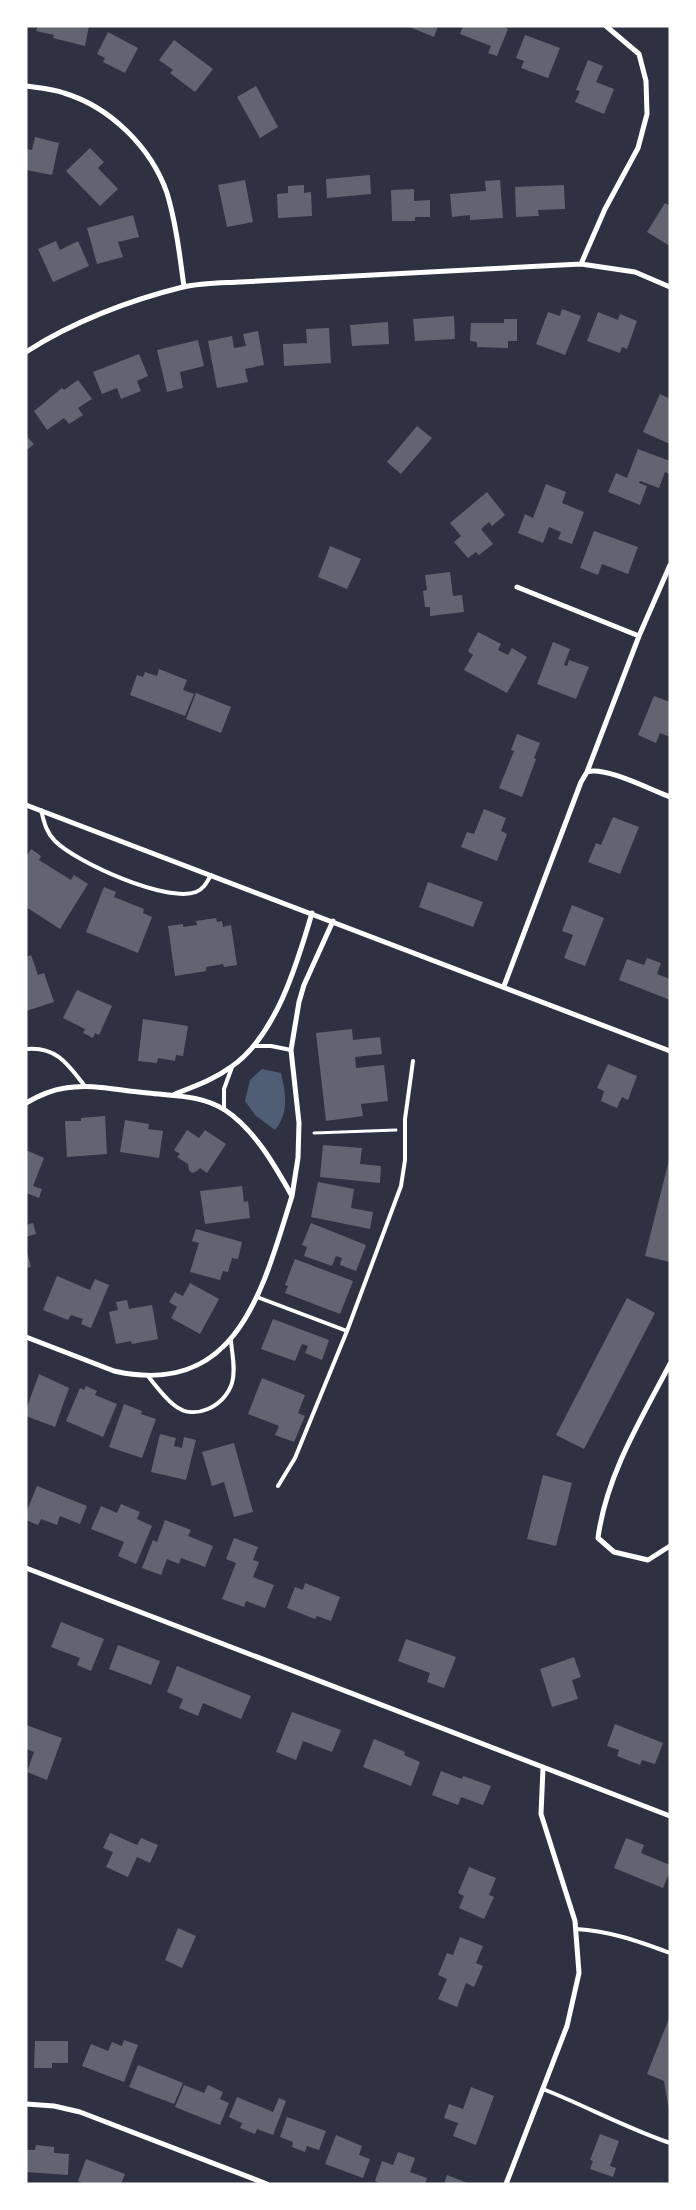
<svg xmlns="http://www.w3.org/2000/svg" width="696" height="2210" font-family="'Source Sans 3',sans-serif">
<rect width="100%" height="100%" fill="#2d3142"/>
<path fill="#4f5d75" d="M262 1069 281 1073C286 1094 289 1113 275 1130L255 1115 245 1101 250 1080Z"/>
<path fill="#626471" d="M38 26H89L85 46 53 38 54 35 36 31Z
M407 26H438L434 37Z
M463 26H502L508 29 497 56 488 53 491 46 460 34Z
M108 32 138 48 125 73 103 62 105 58 97 54Z
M525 35 560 48 548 78 521 68 524 61 516 58Z
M174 40 213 69 195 92 170 73 173 70 159 60Z
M588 60 603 66 596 82 614 89 604 114 575 102 580 91 576 90Z
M256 86 278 127 260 138 237 97Z
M35 137 59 143 52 175 26 170V149L32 150Z
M90 148 104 162 98 168 118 189 100 206 66 171Z
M370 175 371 194 327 198 326 179Z
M245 180 253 222 227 227 218 185Z
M500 180 503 218 470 220V215L452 217 450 194 486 191 485 181Z
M304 185V193L311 192 312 216 278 218 277 194 288 193V186Z
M564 185 565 209 538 210 539 216 516 217 515 187Z
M414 189V201L430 200V217H415V221H392L391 190Z
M665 203 670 206V246L647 232Z
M133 215 139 237 118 242 123 257 97 264 87 228Z
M56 241 60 250 78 241 89 266 53 282 38 249Z
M562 309 581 316 565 355 536 344 548 312 560 316Z
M598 312 618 320 620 314 637 321 627 349 622 347 620 353 587 341Z
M454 316 455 339 415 341 413 319Z
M504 319H517V341H508V348L477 347V342L470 341 471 323H504Z
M388 322 389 344 352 346 350 325Z
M329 328 331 363 284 366 283 344 307 343 306 329Z
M258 331 264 365 245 369 248 382 217 388 208 341 232 336 234 348 246 346 243 334Z
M198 340 204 366 180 372 183 388 167 392 157 350Z
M139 354 148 376 137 381 141 391 121 399 117 388 102 394 93 372Z
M78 380 92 399 78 408 83 415 69 424 64 418 47 430 34 411 62 388 64 390Z
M660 394 670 399V444L643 432Z
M417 426 432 438 401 474 387 462Z
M26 436 34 444 26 451Z
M638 449 670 461 669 474 665 472 659 488 640 481 639 483 647 486 640 505 608 492 616 473 627 478Z
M546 484 566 492 562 503 584 512 572 544 558 539 561 532 549 527 543 543 518 533 525 514 533 518Z
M487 492 505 515 492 526 489 522 481 529 493 544 479 555 476 552 468 558 454 542 461 536 450 523Z
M594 531 638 547 628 574 602 564 598 575 580 568Z
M330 546 361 559 347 589 318 577Z
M450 572 453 596 462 595 464 612 430 616V607H425L423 591 427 590 425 575Z
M478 632 501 644 498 650 508 655 512 648 527 657 507 693 464 670 473 655 468 651Z
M553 642 570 649 564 665 567 666 569 660 589 667 576 699 537 684Z
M159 669 187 680 183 690 194 694 185 716 130 695 137 675 143 677 145 672 157 676Z
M196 693 231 707 221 733 186 719Z
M654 696 670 702V737L660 733 656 743 638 735Z
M517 734 540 743 534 758 536 759 522 797 499 788 514 751 511 750Z
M484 809 506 818 501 831 507 834 497 861 461 847 467 832 474 834Z
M613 817 639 827 620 874 588 862 596 843 601 845Z
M31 849 41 856 39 860 71 880 74 875 88 884 60 929 26 907V857Z
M428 882 483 902 473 927 419 907Z
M104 887 116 892 114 897 144 909 143 913 152 917 138 953 86 932Z
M572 905 604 918 585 966 564 958 573 935 562 931Z
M216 918 217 922 222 921 223 927 231 925 237 965 224 967 223 964 206 967V971L175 976 168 926 183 924V927L197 925 196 921Z
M31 955 38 975 44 973 54 1002 26 1011V957Z
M647 958 661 963 657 974 670 979V1000L619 980 627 959 644 965Z
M77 990 112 1006 99 1035 95 1033 93 1038 83 1033 85 1029 63 1018Z
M143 1019 188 1026 183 1056 176 1055 175 1061 158 1058 157 1063 138 1061Z
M352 1029 353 1040 380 1037 382 1054 355 1057 356 1068 384 1065 388 1101 361 1104 363 1116 326 1121 316 1033Z
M608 1064 637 1076 628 1100 622 1097 617 1108 601 1101 604 1091 597 1088Z
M105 1116 107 1154 67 1157 65 1121H81V1118Z
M125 1120 149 1124 148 1129 163 1131 159 1158 120 1152Z
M187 1130 199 1138 205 1130 226 1144 207 1173 200 1168 197 1171 192 1173 189 1170 188 1164 177 1157 180 1154 174 1150Z
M323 1145 362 1148 360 1164 381 1166 380 1183 320 1177Z
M26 1150 44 1158 33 1186 42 1189 39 1198 26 1193Z
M670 1156V1262L645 1256Z
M318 1182 354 1189 351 1208 373 1212 370 1229 311 1217Z
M242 1186 244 1202 248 1201 250 1218 205 1224 200 1191Z
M33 1223 36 1234 26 1237V1225Z
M311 1223 366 1245 356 1271 340 1265 342 1258 336 1256 332 1266 304 1256 307 1247 302 1245Z
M196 1229 242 1242 238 1259 232 1258 228 1272 223 1271 220 1280 190 1272 199 1243 192 1241Z
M26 1248 31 1267 26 1268Z
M295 1259 353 1281 340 1314 285 1293 288 1286 285 1285Z
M57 1276 90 1290 95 1279 109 1285 91 1328 81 1324 83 1319 71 1315 68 1320 43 1310Z
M190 1283 219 1299 200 1334 171 1318 177 1307 169 1302 175 1292 183 1296Z
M627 1298 655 1313 584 1449 556 1435Z
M127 1300 129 1309 152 1305 158 1339 132 1344 131 1341 116 1344 109 1312 118 1310 116 1302Z
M273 1319 329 1340 322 1360 305 1353 308 1346 302 1344 295 1361 261 1349Z
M39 1374 69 1388 55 1427 26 1416V1410Z
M262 1378 305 1395 298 1413 305 1416 294 1442 275 1435 279 1426 248 1414Z
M86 1386 97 1391 95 1395 117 1404 103 1437 66 1421 80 1388 84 1390Z
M124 1404 142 1411 141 1414 156 1419 142 1458 109 1447Z
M160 1434 176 1438 174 1446 182 1448 184 1437 196 1440 186 1480 151 1472Z
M234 1443 253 1512 234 1517 224 1482 212 1486 202 1452Z
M543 1475 572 1483 556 1546 527 1539Z
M37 1486 87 1506 80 1524 60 1516 57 1525 41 1519 38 1525 26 1520V1513Z
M121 1504 140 1512 137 1519 152 1526 136 1564 118 1556 124 1542 91 1529 101 1506 117 1513Z
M165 1520 191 1530 188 1536 213 1546 205 1567 181 1558 179 1564 167 1559 161 1575 142 1568 153 1540 157 1542Z
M234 1538 258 1547 253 1560 259 1562 253 1577 274 1585 265 1608 246 1601 244 1607 222 1599 236 1563 226 1559Z
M305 1583 340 1597 331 1621 317 1616 315 1619 287 1608 295 1587 303 1590Z
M61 1622 104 1639 91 1671 77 1665 80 1658 51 1647Z
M406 1639 456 1657 444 1688 427 1682 430 1673 398 1661Z
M118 1645 160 1661 151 1685 109 1669Z
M574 1657 581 1677 572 1680 578 1699 552 1707 540 1669Z
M177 1666 251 1696 241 1719 203 1703 198 1716 179 1708 183 1699 167 1692Z
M292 1712 341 1730 332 1752 303 1741 296 1760 276 1752Z
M615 1724 663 1743 655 1764 642 1760 640 1765 617 1756 619 1750 607 1746Z
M26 1725 62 1738 47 1780 27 1772 34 1752 26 1749Z
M374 1739 405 1752 404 1755 420 1762 411 1786 363 1767Z
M441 1771 462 1779 463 1776 491 1786 483 1805 461 1797 458 1805 432 1795Z
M110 1833 137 1845 141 1838 158 1845 150 1863 137 1857 128 1877 106 1867 113 1852 103 1848Z
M626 1838 644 1845 641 1853 670 1865V1871L663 1888 614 1868Z
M469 1867 496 1878 489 1895 494 1897 484 1919 459 1908 464 1896 458 1893Z
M178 1928 196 1936 182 1968 165 1960Z
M460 1937 483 1946 476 1963 483 1966 474 1987 466 1983 457 2007 438 1999 447 1979 438 1975 447 1953 453 1955Z
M670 2016V2110H669L664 2081 647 2074Z
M124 2040 138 2045 124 2082 82 2066 91 2044 108 2051 112 2042 122 2046Z
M35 2041H68V2063H52V2068H34Z
M138 2065 183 2083 174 2104 129 2087Z
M184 2085 204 2093 208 2085 223 2092 220 2099 229 2103 220 2125 175 2107Z
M471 2087 494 2096 476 2145 453 2136 458 2123 444 2118 449 2104 463 2109Z
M237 2097 273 2112 279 2098 286 2101 273 2135 257 2129 255 2134 240 2128 242 2123 229 2117Z
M287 2117 326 2131 319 2150 307 2146 305 2152 292 2147 293 2142 280 2137Z
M600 2134 619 2141 610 2166 616 2168 613 2177 590 2169 593 2161 590 2160Z
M336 2135 362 2146 359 2155 370 2159 363 2178 325 2164Z
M36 2145 54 2147V2153L69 2154 68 2175 26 2172V2150H35Z
M398 2152 415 2158 410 2172 427 2178 425 2184H381L375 2181 382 2161 393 2165Z
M86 2159 125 2174 121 2184H84L78 2181Z
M447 2175 470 2184H444Z"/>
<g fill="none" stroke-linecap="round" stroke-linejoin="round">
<path stroke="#fff" stroke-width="3" d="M314 1133 396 1130"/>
<path stroke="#fff" stroke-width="4" d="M41 810C44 822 46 832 55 841 77 863 167 903 196 892 204 889 207 882 211 875
M254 1046H271L291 1050
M26 1049C56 1046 68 1064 84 1085
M224 1110V1089L232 1067
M257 1297 347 1331
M148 1376C156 1386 164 1397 174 1405 194 1422 225 1406 232 1383 236 1369 232 1354 231 1341
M278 1486 295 1458 347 1331 401 1186 405 1160V1119L413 1061
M576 1929C610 1931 638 1941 670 1953
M543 2089C586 2106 626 2128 670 2143"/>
<path stroke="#fff" stroke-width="5" d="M26 86C39 88 52 89 64 93 110 107 151 147 167 193 176 223 180 257 184 287
M581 264 605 209 638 148 647 114 646 81 639 54 606 26
M26 352C72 322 130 300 183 287 201 283 222 283 240 282L581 264 635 272 670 287
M517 587 639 636
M587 772C605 766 651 790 670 797
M26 805 670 1051
M504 986 581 782 587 772 639 636 670 565
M175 1094C195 1086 213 1080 231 1067 276 1036 297 964 312 913
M26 1103C38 1096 51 1090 65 1088 93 1083 119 1091 148 1093 174 1096 201 1095 225 1110 255 1130 275 1166 292 1196 263 1288 238 1399 114 1371L26 1337
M292 1196 298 1158 299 1123 291 1050 299 1002 304 985 333 921
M670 1364C641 1419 606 1476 598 1538L614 1552 648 1560 670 1546
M26 1568 670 1816
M26 2104 54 2106 80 2112 267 2184
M506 2184 567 2026 579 1973 575 1921 541 1814 543 1768"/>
</g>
<rect width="696" height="2210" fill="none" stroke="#ffffff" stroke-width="55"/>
</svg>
